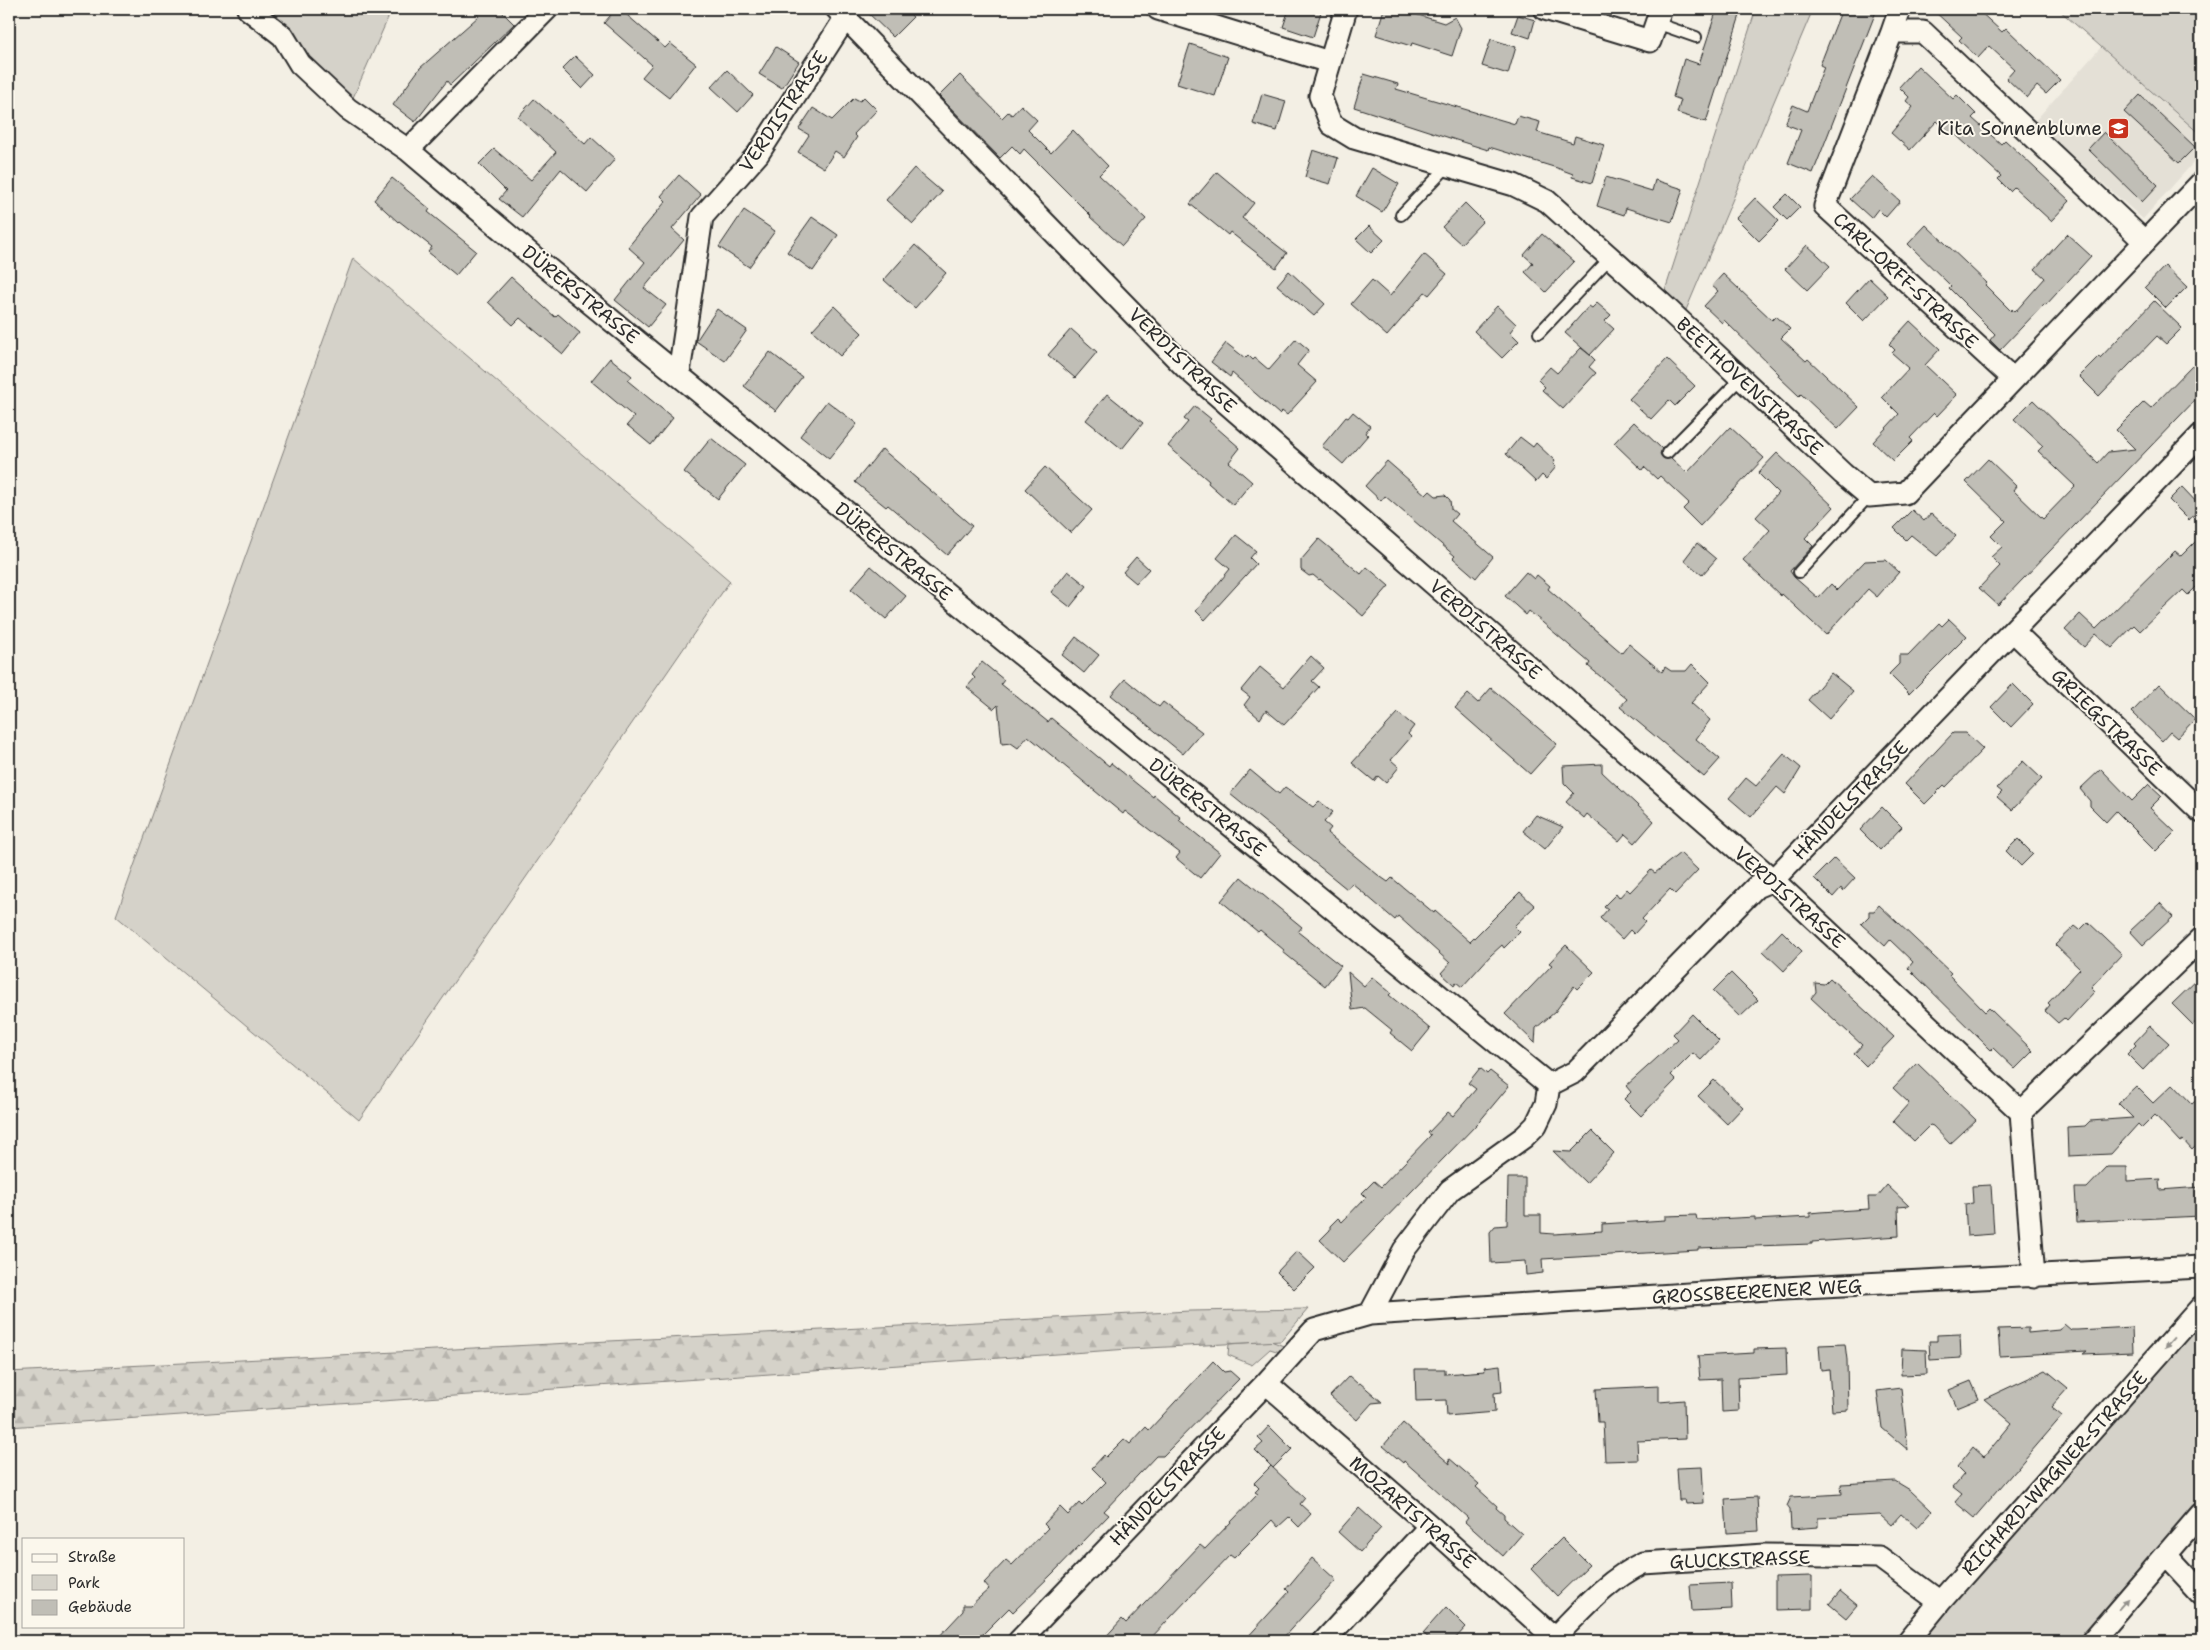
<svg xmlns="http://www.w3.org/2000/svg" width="2210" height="1650" font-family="'Shantell Sans',sans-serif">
<defs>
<pattern id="forest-firs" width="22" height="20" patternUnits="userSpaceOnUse" patternTransform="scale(1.25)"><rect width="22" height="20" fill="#d5d2c9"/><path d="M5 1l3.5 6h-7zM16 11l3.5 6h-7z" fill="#b7b4ad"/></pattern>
</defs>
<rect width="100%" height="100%" fill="#f3efe4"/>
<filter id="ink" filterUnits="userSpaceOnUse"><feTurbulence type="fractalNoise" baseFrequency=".02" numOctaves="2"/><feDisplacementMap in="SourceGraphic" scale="10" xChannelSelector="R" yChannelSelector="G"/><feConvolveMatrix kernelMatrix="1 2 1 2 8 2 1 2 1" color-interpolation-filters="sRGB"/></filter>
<g filter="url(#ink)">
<path fill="#e4e0d6" d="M2102 46 2201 135V154L2143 219 2034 122Z"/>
<path fill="#d5d2c9" stroke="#807e7a" d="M248 9H392L348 109Z
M1756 9H1813L1681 322 1661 303Z
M2058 9H2201V135Z
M353 258 730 581 359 1120 116 916Z
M2201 1307V1514L2092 1641H1908Z
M1271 1341 1291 1349 1286 1354 1270 1349 1252 1365 1228 1355 1229 1344Z"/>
<path fill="url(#forest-firs)" stroke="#807e7a" d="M1308 1309 1281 1341 1129 1349 9 1427V1372L1190 1311Z"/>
<path fill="#c0beb6" stroke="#2b2b2b" d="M472 9H499L514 24 450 85 447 81 415 122 393 105 420 68 479 16Z
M616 9H620L665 48 670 43 696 64 669 98 642 77 652 65 604 23Z
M864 9H905L913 17 893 37Z
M1289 9H1322L1313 37 1283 27Z
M1384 9H1399L1444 23 1455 17 1461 28 1452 56 1412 43 1411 46 1376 35Z
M1717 9H1742L1706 122 1677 113 1681 100 1673 97 1684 59 1699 64Z
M1842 9H1877L1813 173 1788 163 1801 130 1785 124 1793 105 1807 111 1824 67 1820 65Z
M1932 9H1977L2002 32 2006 28 2060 80 2046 94 2037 86 2027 98 2006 78 2014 69 1989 46 1978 58 1959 40 1962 37Z
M1518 15 1535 20 1530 38 1512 32Z
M1491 39 1516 47 1508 74 1482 66Z
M1190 44 1228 57 1215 96 1177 84Z
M776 47 799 62 782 88 759 74Z
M575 56 595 75 582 89 562 69Z
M1918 66 1953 99 1957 95 1976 114 1972 118 2001 144 2005 140 2070 201 2051 221 2014 187 2010 191 1998 179 2001 176 1956 135 1954 137 1937 121 1910 150 1891 133 1913 107 1906 101 1909 97 1899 87Z
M727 70 753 95 738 112 711 87Z
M1364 74 1398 84 1396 89 1515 124 1518 116 1540 122 1537 132 1573 143 1575 136 1604 145 1592 183 1572 177 1573 174 1557 168 1489 147 1488 150 1456 140 1354 107Z
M960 75 1002 118 1008 112 1012 115 1021 105 1037 120 1028 130 1051 153 1073 130 1108 166 1099 175 1146 219 1122 246 1090 217 1091 216 1024 149 1020 154 1012 146 1000 158 939 96Z
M1262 94 1286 101 1277 131 1253 124Z
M2140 95 2195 147 2179 163 2124 112Z
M864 97 877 110 854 134 857 137 844 157 835 151 824 168 798 152 809 135 799 129 813 108 832 120 854 98 860 101Z
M534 99 585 144 591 137 615 159 587 192 561 169 522 217 499 199 506 191 479 164 494 149 531 180 556 152 518 117Z
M2104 132 2158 185 2142 202 2088 149Z
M1313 150 1338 158 1330 184 1305 177Z
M914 168 942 192 913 224 886 200Z
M1372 168 1399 184 1382 212 1356 196Z
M1217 172 1254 203 1242 218 1287 253 1276 268 1230 232 1228 235 1190 204Z
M679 175 701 195 672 229 684 240 644 288 666 305 648 327 615 300 645 262 628 247 666 201 661 196Z
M1872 176 1900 201 1886 217 1878 209 1871 218 1850 199Z
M1606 177 1652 191 1655 180 1683 189 1672 222 1626 208 1624 215 1597 206Z
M392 178 430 209 428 212 476 251 456 275 428 252 432 247 399 221 398 222 374 200Z
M1787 194 1800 207 1787 220 1774 207Z
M1755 198 1779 221 1759 241 1736 218Z
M1465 203 1483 221 1461 244 1442 227Z
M744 210 775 231 749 267 719 247Z
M812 217 838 235 813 271 787 252Z
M1926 225 1987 283 1985 285 2011 311 2012 309 2015 312 2045 278 2035 269 2067 234 2091 256 2046 305 2044 304 2000 350 1990 340 1995 334 1949 288 1951 286 1908 244Z
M1369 226 1384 240 1371 253 1356 239Z
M1542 234 1574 262 1546 292 1525 272 1533 263 1524 255Z
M915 245 946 273 915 308 884 280Z
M1807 245 1830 266 1807 290 1785 269Z
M1424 254 1447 274 1429 295 1425 292 1387 336 1351 304 1372 280 1390 296Z
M2165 266 2187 287 2166 308 2145 287Z
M1289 271 1325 304 1314 316 1277 285Z
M1723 274 1772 320 1776 316 1790 329 1781 338 1806 361 1808 359 1859 407 1838 429 1801 394 1799 396 1778 376 1779 374 1724 320 1722 323 1704 306 1718 291 1712 286Z
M511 277 555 317 558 314 580 333 563 354 520 318 513 325 488 302Z
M1869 278 1888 296 1864 321 1846 303Z
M2154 301 2182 328 2166 344 2157 336 2099 396 2079 376 2099 356 2100 358Z
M1597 303 1611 315 1605 321 1614 329 1590 355 1595 360 1589 367 1596 373 1563 409 1542 390 1545 387 1538 380 1550 367 1557 373 1581 348 1590 355 1565 333 1589 306 1592 308Z
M834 306 862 333 840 356 812 330Z
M1497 306 1516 324 1510 332 1519 341 1502 358 1474 331Z
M717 309 747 330 725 361 696 341Z
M1910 321 1940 349 1925 365 1957 395 1937 416 1934 413 1910 438 1913 441 1893 461 1873 442 1899 414 1882 397 1909 368 1892 353 1895 350 1889 344Z
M1071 329 1097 352 1075 378 1048 355Z
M1296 339 1309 350 1297 365 1317 382 1287 415 1282 411 1279 414 1232 373 1230 377 1211 362 1226 343 1245 358 1248 355 1253 360 1255 358 1269 370Z
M770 352 802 377 776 411 744 386Z
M610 358 632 376 628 381 673 418 651 445 627 425 634 417 591 381Z
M1667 359 1695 386 1675 406 1669 400 1651 419 1629 399Z
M2193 365 2201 373V394L1998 605 1979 588 2000 566 1991 557 2002 547 1991 536 2006 521 1966 482 1988 459 2016 486 2013 490 2043 519 2075 486 2038 451 2043 446 2014 419 2033 400 2098 463 2108 452 2135 449 2116 430 2144 402 2151 408Z
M1107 394 1143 423 1122 449 1086 420Z
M827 401 857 424 829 459 800 436Z
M1195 406 1211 419 1209 421 1240 448 1229 462 1252 482 1233 505 1208 483 1209 481 1168 446 1188 422 1184 419Z
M1353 412 1370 426 1365 433 1368 435 1343 464 1322 446 1346 417 1348 418Z
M1634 422 1662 449 1660 454 1663 458H1671L1687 473 1730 427 1764 458 1700 526 1683 509 1689 503 1660 476 1657 479 1644 467 1642 470 1614 443Z
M1520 437 1533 447 1536 443 1555 461 1553 464 1556 467 1546 479 1542 475 1536 482 1506 454Z
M711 438 745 465 718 499 684 472Z
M882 449 972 526 947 555 888 505 886 507 855 482Z
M1777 453 1834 507 1805 538 1813 546 1790 571 1794 577 1818 598 1831 584 1837 590 1865 561 1886 560 1899 572 1877 597 1868 589 1826 635 1782 594 1781 596 1743 560 1770 530 1756 517 1778 493 1758 473Z
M1387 461 1426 495 1430 491 1436 496 1445 495 1450 500 1451 509 1457 514 1451 521 1493 557 1476 578 1453 558 1455 556 1385 496 1381 501 1365 486Z
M1045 467 1092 510 1071 533 1025 489Z
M2182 487 2201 507 2189 520 2169 500Z
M1912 510 1924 521 1931 513 1956 536 1937 556 1911 535 1906 540 1894 528Z
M1236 535 1256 551 1250 558 1256 564 1205 620 1196 611 1230 569 1217 558Z
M2201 536V582L2188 595 2183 590 2140 631 2134 625 2112 648 2096 634 2084 647 2065 630 2080 614 2096 629 2175 551 2181 556Z
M1319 539 1361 574 1367 567 1389 586 1363 616 1320 579 1319 580 1313 575 1309 576 1301 570V560Z
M1697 543 1716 559 1702 575 1684 560Z
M1136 557 1149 569 1136 583 1123 572Z
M871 566 906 596 886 619 851 589Z
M1068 571 1087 586 1070 607 1051 592Z
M1526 572 1534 579 1537 575 1550 586 1548 589 1622 653 1629 644 1662 672 1665 667 1671 671H1686L1692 664 1710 682 1691 703 1710 720 1696 739 1720 759 1704 777 1620 707 1627 699 1588 666 1590 663 1529 611 1526 615 1505 596Z
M1949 619 1967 636 1909 694 1889 674 1899 664V655H1908L1939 623 1942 626Z
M1076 637 1099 655 1084 673 1062 655Z
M1311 656 1324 668 1312 681 1319 687 1284 725 1266 710 1260 719 1244 705 1250 697 1241 690 1260 667 1284 687Z
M982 662 1004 680 1001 684 1048 722 1051 718 1109 766 1111 763 1153 797 1154 795 1181 818 1179 820 1220 853 1200 878 1176 858 1180 853 1125 811 1123 814 1028 736 1018 748 1011 743 1002 744 998 705 994 709 967 687 975 678 972 675Z
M1831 673 1853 691 1829 719 1808 700Z
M1125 679 1159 707 1163 702 1202 732 1183 754 1111 695Z
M2013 684 2033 704 2011 727 1991 707Z
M2159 684 2195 719 2177 738 2170 732 2162 741 2132 712Z
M1491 688 1557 744 1530 774 1455 708 1468 694 1478 703Z
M1398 713 1414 726 1408 734 1411 737 1391 760 1399 767 1386 783 1378 776 1374 781 1352 763Z
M1953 733H1966L1983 749 1946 787 1944 785 1925 804 1905 784Z
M1784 754 1801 768 1785 794 1777 787 1751 817 1729 798 1746 778 1756 786Z
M2023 761 2042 779 2012 810 1997 797 2002 792 1997 788Z
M1602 764V772L1654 821 1635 843 1625 834 1619 841 1587 814 1584 818 1566 802 1574 793 1564 783 1563 766Z
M2101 769 2132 801 2149 784 2162 796 2150 808 2175 832 2156 851 2116 811 2106 822 2090 806V801L2080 789Z
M1250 770 1279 794 1285 787 1313 807 1319 801 1333 812 1324 822 1331 828 1327 833 1378 875 1388 882 1392 878 1434 913 1435 911 1470 942 1520 892 1535 906 1514 926 1520 932 1504 948 1502 945 1491 955 1462 987 1456 982 1454 985 1441 973 1450 963 1398 916 1395 920 1352 883 1347 889 1230 794Z
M1882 807 1902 827 1880 850 1860 830Z
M1536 815 1563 827 1545 849 1523 831Z
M2018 839 2033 854 2021 866 2006 851Z
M1680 853 1698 870 1675 894 1670 889 1642 919 1645 922 1634 934 1630 930 1622 939 1600 918 1608 909 1604 906 1616 894 1619 898 1627 889 1630 892 1651 870 1655 873Z
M1834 858 1855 878 1843 891 1841 888 1833 897 1814 878Z
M1241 877 1302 927 1298 932 1341 966 1325 986 1283 952 1284 950 1260 930 1258 932 1221 901Z
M2160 903 2173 917 2143 945 2130 931Z
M1879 905 1951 973 1949 975 1985 1012 1989 1008 2033 1051 2015 1069 1993 1048 1991 1050 1908 968 1913 962 1890 940 1885 946 1861 924 1869 916V911H1874Z
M2088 922 2122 954 2091 987 2095 991 2067 1021 2064 1018 2058 1023 2045 1011 2050 1005 2048 1003 2080 969 2055 945 2075 926 2080 930Z
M1782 931 1802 951 1784 971 1763 951Z
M1566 945 1594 972 1577 989 1574 986 1555 1012 1536 1028 1535 1043 1505 1014 1552 965 1549 963Z
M1348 972 1364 986 1372 977 1391 993 1389 995 1430 1029 1412 1051 1390 1033 1392 1030 1365 1008 1352 1010Z
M1731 973 1758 1000 1740 1017 1713 991Z
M2201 976V1016L2193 1025 2172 1004Z
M1830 978 1894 1037 1866 1066 1854 1054 1862 1045 1811 998 1816 992 1815 983 1824 984Z
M1692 1014 1719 1041 1701 1060 1693 1053 1671 1075 1676 1080 1641 1116 1624 1099 1631 1092 1626 1086 1678 1039 1673 1034Z
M2150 1026 2169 1043 2143 1070 2127 1054 2136 1045 2134 1043Z
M1917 1063 1976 1120 1950 1144 1933 1126 1930 1125 1914 1141 1893 1121 1909 1103 1893 1088Z
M1480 1068 1487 1074 1490 1071 1509 1086 1479 1122 1343 1262 1320 1240 1330 1230V1226L1338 1218 1342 1222 1366 1197 1362 1193 1374 1181 1381 1187 1431 1135 1428 1133 1448 1112 1453 1116 1476 1089 1468 1083Z
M1714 1080 1743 1107 1727 1124 1698 1096Z
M2173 1084 2192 1104 2201 1096V1141L2192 1150 2183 1140 2180 1142 2155 1115 2142 1128 2138 1124 2111 1154 2068 1156 2067 1127 2085 1126 2090 1121 2133 1118 2118 1103 2136 1086 2153 1103Z
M1592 1131 1614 1153 1586 1183 1553 1151 1571 1152Z
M2107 1167H2127V1181L2161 1179 2159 1182 2160 1190 2201 1187V1216L2077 1222 2075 1188H2087Z
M1508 1178H1525V1215H1541V1233L1554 1234 1602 1231V1224L1665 1220V1216L1696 1215 1697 1220 1755 1217V1220L1810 1217V1213L1820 1212 1869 1209 1868 1197H1877L1887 1185 1909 1206 1898 1207 1899 1236 1812 1242V1244L1698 1248V1250L1542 1259 1543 1273 1526 1275 1525 1261 1491 1263 1490 1232 1495 1226 1507 1225Z
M1991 1185 1994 1234 1967 1236 1965 1204 1973 1203 1972 1186Z
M1297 1251 1315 1268 1294 1289 1277 1272Z
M2064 1324 2071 1330H2077L2132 1327 2133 1352 2083 1354 2087 1351 2000 1356 1998 1329 2028 1328V1333L2059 1330Z
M1960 1334 1961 1358 1930 1360 1929 1341H1937V1335Z
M1845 1344 1847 1360 1848 1410 1832 1411 1829 1369 1821 1370 1819 1345Z
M1786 1348 1787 1375 1738 1378 1739 1411 1722 1412 1721 1379 1700 1380 1698 1356 1754 1353V1349Z
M1902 1349 1926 1350 1927 1374 1901 1375Z
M1213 1361 1224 1372 1230 1371 1239 1379 1163 1456H1156L1104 1511 1109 1515 1053 1573 1013 1612 1009 1608 976 1641H935L963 1611V1605H971L989 1589 984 1583 1006 1560 1012 1565 1048 1528 1044 1524 1060 1507 1068 1515 1079 1503 1082 1506 1106 1482 1092 1468 1104 1455 1106 1457 1124 1439 1130 1444 1146 1427 1149 1430Z
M1500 1365 1502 1392 1494 1393 1495 1412 1447 1416 1446 1400 1416 1401 1415 1369H1445V1374L1485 1371 1484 1367Z
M2046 1370 2068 1388 2051 1407 2062 1416 1974 1518 1955 1502 1962 1494 1953 1487 1964 1474 1957 1467 1973 1447 1984 1457 2012 1423 1984 1399Z
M1349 1376 1358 1384 1360 1383 1382 1402 1372 1403 1357 1420 1330 1396Z
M1971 1381 1979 1399 1957 1408 1949 1390Z
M1659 1386V1402L1684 1400 1685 1439 1637 1441 1638 1460 1605 1461 1603 1422H1598L1596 1389Z
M1901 1388 1908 1450 1882 1428 1877 1391Z
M1403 1423 1450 1464 1449 1458 1479 1484 1476 1487 1497 1506 1496 1508 1504 1515V1518L1522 1534 1503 1556 1465 1522 1468 1518 1404 1461 1403 1463 1383 1446Z
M1269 1426 1292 1449 1273 1468 1255 1450 1263 1443 1258 1438Z
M1271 1466 1305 1498 1300 1504 1311 1514 1299 1527 1289 1517 1278 1527 1272 1520 1234 1558 1230 1555 1148 1641H1102L1122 1619 1126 1623 1200 1545 1205 1549 1258 1494 1255 1492 1259 1488 1254 1483Z
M1702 1467 1704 1503 1686 1504 1685 1500H1679L1677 1468Z
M1895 1481 1910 1490 1932 1511 1917 1528 1901 1514 1891 1525 1880 1515 1818 1518V1527L1791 1529 1790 1510 1787 1506 1791 1497 1842 1494 1841 1484Z
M1757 1497 1759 1531 1727 1533 1725 1499Z
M1359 1508 1381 1528 1360 1552 1338 1532Z
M1562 1538 1589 1565 1557 1596 1531 1569Z
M1312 1558 1336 1580 1280 1641H1244L1289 1592 1286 1589Z
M1812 1576V1609L1775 1610V1577Z
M1731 1583 1732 1609 1692 1611 1690 1585Z
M1840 1591 1857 1605 1846 1618 1829 1604Z
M1446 1607 1466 1627 1453 1641H1432L1423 1633Z"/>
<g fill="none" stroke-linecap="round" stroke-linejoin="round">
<defs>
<path id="service" d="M1656 23 1696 37
M1401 215 1448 166
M1539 333 1611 257
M1667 453 1741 378
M1799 572 1869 496"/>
<path id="minor" d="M248 9 283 36 300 64 348 109 408 150 541 263 1549 1085
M837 9 1185 367 1773 880 2021 1112 2034 1277
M1158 9 1329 62
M1346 9 1320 96 1331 124 1354 138 1514 185 1547 201 1661 303 1843 474 1869 496 1905 493 2201 183
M1545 9 1650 41 1661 9
M1892 32 1900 9
M408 150 547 9
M679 373 702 217 758 154 846 17
M2013 379 1825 206 1892 32H1923L2145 242
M2013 631 2201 812
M1549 1085 1575 1072 1756 887 1773 880 2201 435
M2021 1112 2201 939
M1370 1314 1404 1250 1450 1190 1524 1137 1536 1125 1546 1104 1549 1085
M1266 1383 1430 1526 1558 1641
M2166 1555 2201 1593
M1554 1638C1582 1610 1607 1580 1643 1563L1765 1555 1879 1557 1940 1602
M1019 1641 1266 1383 1314 1330 1370 1314 1784 1288 2201 1267
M1324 1641 1430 1526
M1908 1641 1940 1602 2201 1307
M2092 1641 2201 1514"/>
</defs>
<use href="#service" stroke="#2b2b2b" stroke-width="14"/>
<use href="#minor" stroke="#2b2b2b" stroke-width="25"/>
<use href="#service" stroke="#fbf7ec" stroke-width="10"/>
<use href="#minor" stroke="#fbf7ec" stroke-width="21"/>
</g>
<defs><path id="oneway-solid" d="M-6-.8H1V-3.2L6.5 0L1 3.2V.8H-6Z" transform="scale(1.25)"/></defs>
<g fill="#93918c">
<use href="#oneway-solid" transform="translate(2169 1343) rotate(131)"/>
<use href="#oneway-solid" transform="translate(2123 1604) rotate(-49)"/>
</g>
</g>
<defs>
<symbol id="school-square" viewBox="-11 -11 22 22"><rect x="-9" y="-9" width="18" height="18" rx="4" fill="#c8321e" stroke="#fbf7ec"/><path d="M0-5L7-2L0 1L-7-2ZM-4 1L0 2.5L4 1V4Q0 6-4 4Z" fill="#fff"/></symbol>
</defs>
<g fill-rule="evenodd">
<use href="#school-square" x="2106" y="116" width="25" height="25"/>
</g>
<g text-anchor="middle" stroke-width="4" stroke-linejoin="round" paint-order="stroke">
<g font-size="19" fill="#2b2b2b" stroke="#fbf7ec">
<text transform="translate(783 111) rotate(-56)" y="7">VERDISTRASSE</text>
<text transform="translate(1906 280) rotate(43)" y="7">CARL-ORFF-STRASSE</text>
<text transform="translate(581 294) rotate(39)" y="7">DÜRERSTRASSE</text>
<text transform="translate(1183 360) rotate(44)" y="7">VERDISTRASSE</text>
<text transform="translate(1750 386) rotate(43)" y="7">BEETHOVENSTRASSE</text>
<text transform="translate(894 551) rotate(39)" y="7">DÜRERSTRASSE</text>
<text transform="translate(1486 629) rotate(41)" y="7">VERDISTRASSE</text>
<text transform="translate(2107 722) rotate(44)" y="7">GRIEGSTRASSE</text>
<text transform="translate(1850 800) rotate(-46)" y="7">HÄNDELSTRASSE</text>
<text transform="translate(1208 807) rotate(39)" y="7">DÜRERSTRASSE</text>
<text transform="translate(1790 897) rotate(42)" y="7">VERDISTRASSE</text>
<text transform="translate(1757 1291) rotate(-3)" y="7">GROSSBEERENER WEG</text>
<text transform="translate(2054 1473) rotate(-48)" y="7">RICHARD-WAGNER-STRASSE</text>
<text transform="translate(1167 1486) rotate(-46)" y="7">HÄNDELSTRASSE</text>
<text transform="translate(1413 1512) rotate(41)" y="7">MOZARTSTRASSE</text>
<text transform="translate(1740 1559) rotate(-2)" y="7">GLUCKSTRASSE</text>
</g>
<g font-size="19" fill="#2b2b2b" stroke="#fbf7ec" text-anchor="end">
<text x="2102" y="135">Kita Sonnenblume</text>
</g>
</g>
<rect width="2210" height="1650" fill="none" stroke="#fbf7ec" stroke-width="30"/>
<rect x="15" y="15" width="2180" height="1620" fill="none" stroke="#2b2b2b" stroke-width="2" filter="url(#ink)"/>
<rect x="22" y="1538" width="162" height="90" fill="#fbf7ec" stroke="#a8a59f"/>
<rect x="32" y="1554" width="25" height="8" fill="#fbf7ec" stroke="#a8a59f"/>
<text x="68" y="1562" font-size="15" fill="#2b2b2b">Straße</text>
<rect x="32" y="1575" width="25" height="15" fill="#d5d2c9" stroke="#a8a59f"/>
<text x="68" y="1588" font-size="15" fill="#2b2b2b">Park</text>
<rect x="32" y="1600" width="25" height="15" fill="#c0beb6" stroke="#a8a59f"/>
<text x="68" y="1612" font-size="15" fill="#2b2b2b">Gebäude</text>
</svg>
